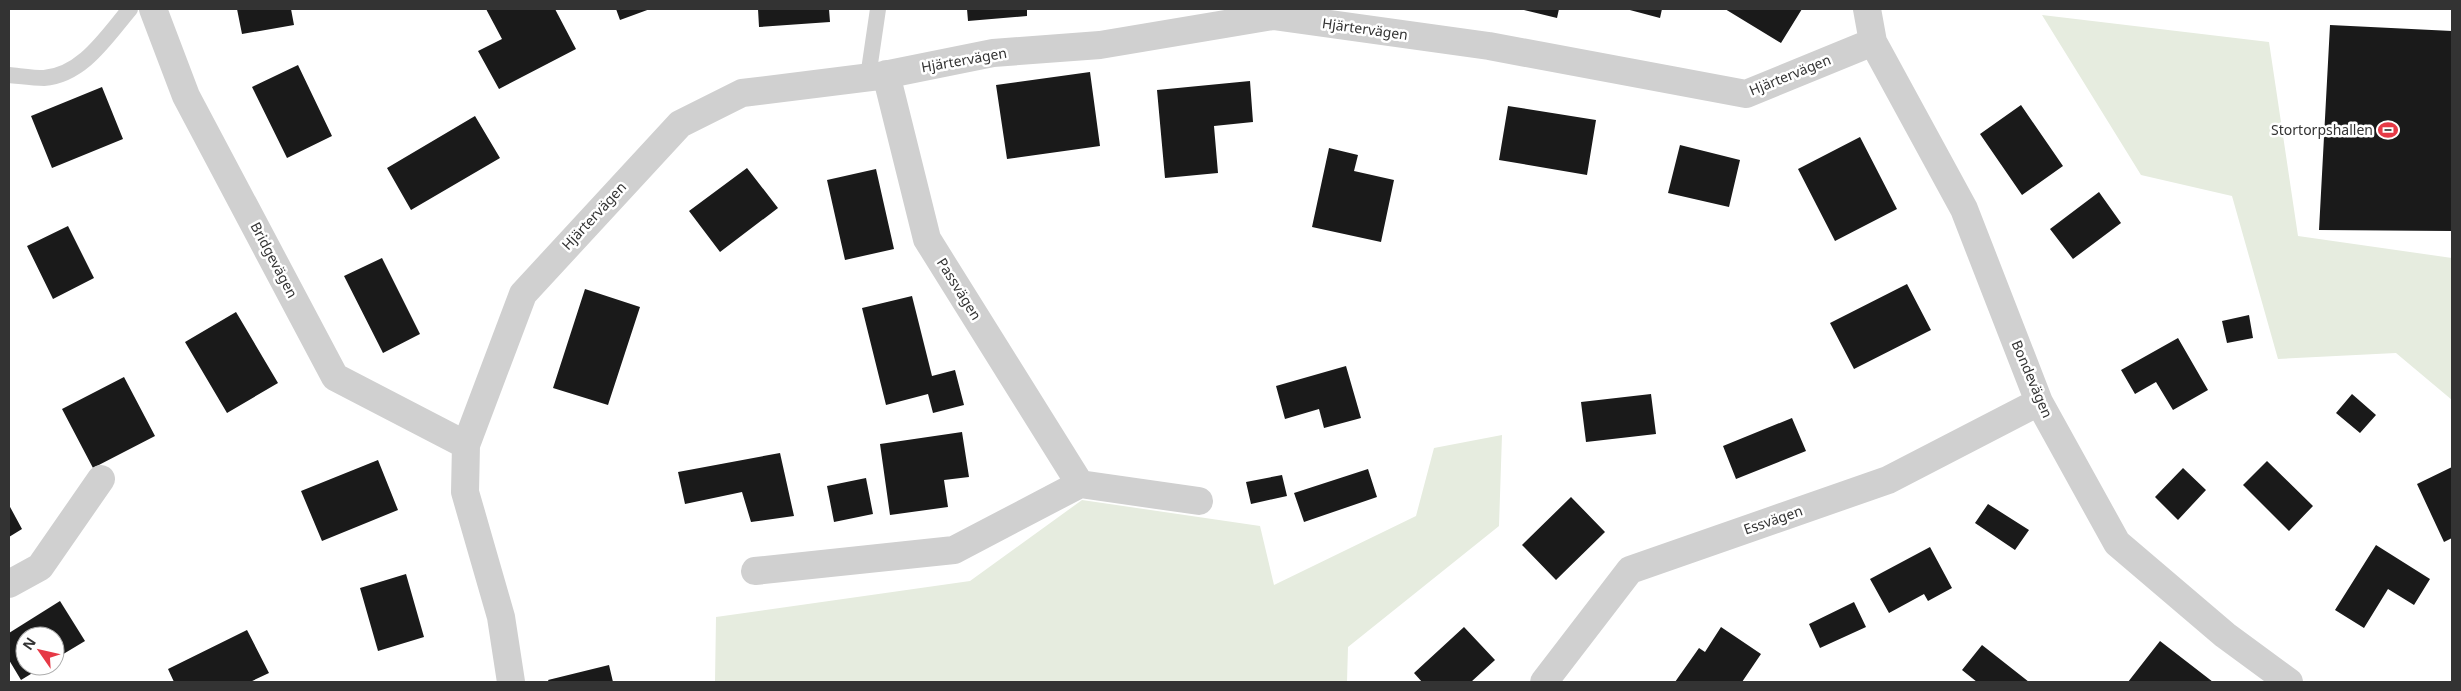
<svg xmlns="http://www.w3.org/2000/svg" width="2461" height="691" font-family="'Noto Sans',sans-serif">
<rect width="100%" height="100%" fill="#fff"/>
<path fill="#e6ecdf" d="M2042 15 2269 42 2298 236 2452 258V400L2396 353 2278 359 2232 196 2141 175Z
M1502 435 1499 526 1348 647 1347 682H715L716 617 970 581 1082 500 1260 526 1274 585 1416 516 1434 448Z"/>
<path fill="#1a1a1a" d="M237 9H291L294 25 242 34Z
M486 9H555L576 49 499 89 478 51 502 39Z
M616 9H650L620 20Z
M758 9H829L830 22 759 27Z
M967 9H1027V16L968 21Z
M1520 9H1559L1557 18Z
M1626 9H1662L1660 18Z
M1725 9H1802L1781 43Z
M2330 25 2452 31V231L2319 230Z
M298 65 332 136 287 158 252 87Z
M1090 72 1100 146 1007 159 996 85Z
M1250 81 1253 122 1214 126 1218 173 1165 178 1157 90Z
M102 87 123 139 52 168 31 116Z
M2021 105 2063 166 2022 195 1980 134Z
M1508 106 1596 120 1587 175 1499 160Z
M475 116 500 158 411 210 387 168Z
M1860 137 1897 209 1835 241 1798 169Z
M1680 145 1740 160 1729 207 1668 193Z
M1329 148 1358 155 1354 171 1394 180 1381 242 1312 227Z
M747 168 778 208 720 252 689 211Z
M876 169 894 249 845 260 827 180Z
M2099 192 2121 223 2073 259 2050 229Z
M68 226 94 278 53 299 27 246Z
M382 258 420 334 383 353 344 276Z
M1907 284 1931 330 1854 369 1830 323Z
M585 289 640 307 608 405 553 388Z
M912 296 932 376 955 370 964 405 933 413 928 394 886 405 862 308Z
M236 312 278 383 227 413 185 342Z
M2249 315 2253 338 2227 343 2222 321Z
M2178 338 2208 390 2173 410 2156 382 2135 394 2121 370Z
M1346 366 1361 418 1324 428 1319 409 1285 419 1276 386Z
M124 377 155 436 93 468 62 409Z
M1651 394 1656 434 1586 442 1581 402Z
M2352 394 2376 415 2360 433 2336 413Z
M1792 418 1806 451 1736 479 1723 446Z
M962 432 969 477 944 480 948 507 890 515 880 444Z
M780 453 794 516 751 522 742 492 685 504 678 472Z
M378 460 398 510 322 541 301 491Z
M2267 461 2313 506 2289 531 2243 485Z
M2452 467V538L2444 542 2417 484Z
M2183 468 2206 490 2178 520 2155 497Z
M1368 469 1377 497 1304 522 1294 493Z
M1282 475 1287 496 1251 504 1246 482Z
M866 478 873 514 834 522 827 486Z
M1571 497 1605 532 1556 580 1522 545Z
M1988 504 2029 530 2015 550 1975 523Z
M9 505 22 529 9 537Z
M2376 545 2430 579 2414 605 2388 589 2364 628 2335 610Z
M1930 547 1952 588 1928 601 1924 594 1889 613 1870 579Z
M406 574 424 637 378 651 360 588Z
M60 601 85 641 55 659V636H25V666H44L21 680 9 660V633Z
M1854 602 1866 627 1820 648 1809 624Z
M1464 627 1495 660 1471 682H1422L1414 673Z
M1721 627 1761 654 1742 682H1675L1699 648 1705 652Z
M247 630 269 673 250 682H174L168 669Z
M2160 641 2213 682H2128Z
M1982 645 2029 682H1977L1962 670Z
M609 665 613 682H549L548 680Z"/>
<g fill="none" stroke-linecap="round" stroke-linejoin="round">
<path stroke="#d0d0d0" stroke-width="16" d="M9 75C20 76 33 78 44 78 83 75 107 36 130 9
M868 77 878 9"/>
<path stroke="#d0d0d0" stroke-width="28" d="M153 9 186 96 335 377 466 445
M1867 9 1873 42 1964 209 2039 402 2117 543 2225 635 2289 682
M886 74 927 239 1080 484
M755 571 954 550 1080 484 1199 501
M9 584 40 567 101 479
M511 682 501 617 465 492 466 445 523 294 680 124 742 93 879 76 993 53 1100 45 1273 16 1489 46 1746 94 1873 42
M1544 682 1630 570 1888 480 2039 402"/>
</g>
<defs>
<symbol id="stadium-bare" viewBox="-9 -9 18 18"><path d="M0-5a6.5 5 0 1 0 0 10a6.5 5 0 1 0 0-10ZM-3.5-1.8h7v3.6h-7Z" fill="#e63946" stroke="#fff" stroke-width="2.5" paint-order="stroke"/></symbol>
</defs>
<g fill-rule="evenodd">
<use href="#stadium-bare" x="2374" y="116" width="28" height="28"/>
</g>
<g text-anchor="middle" stroke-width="5" stroke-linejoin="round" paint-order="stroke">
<g font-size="14" fill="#333" stroke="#fff">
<text transform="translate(1365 29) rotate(8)" y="5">Hjärtervägen</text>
<text transform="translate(964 60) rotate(-10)" y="5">Hjärtervägen</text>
<text transform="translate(1790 75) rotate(-22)" y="5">Hjärtervägen</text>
<text transform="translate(594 216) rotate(-47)" y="5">Hjärtervägen</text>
<text transform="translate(274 260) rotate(62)" y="5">Bridgevägen</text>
<text transform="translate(959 289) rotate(58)" y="5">Passvägen</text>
<text transform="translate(2032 379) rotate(67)" y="5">Bondevägen</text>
<text transform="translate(1773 520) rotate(-19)" y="5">Essvägen</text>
</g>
<g font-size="14" fill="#333" stroke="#fff" text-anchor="end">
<text x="2373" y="135">Stortorpshallen</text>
</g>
</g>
<rect width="2461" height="691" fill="none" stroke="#333333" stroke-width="20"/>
<g transform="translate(40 651) rotate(304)"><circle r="24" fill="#ffffff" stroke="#adadad"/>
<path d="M0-4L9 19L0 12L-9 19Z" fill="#e63946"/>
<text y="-8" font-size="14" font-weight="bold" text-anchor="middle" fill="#333333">N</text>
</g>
</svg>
